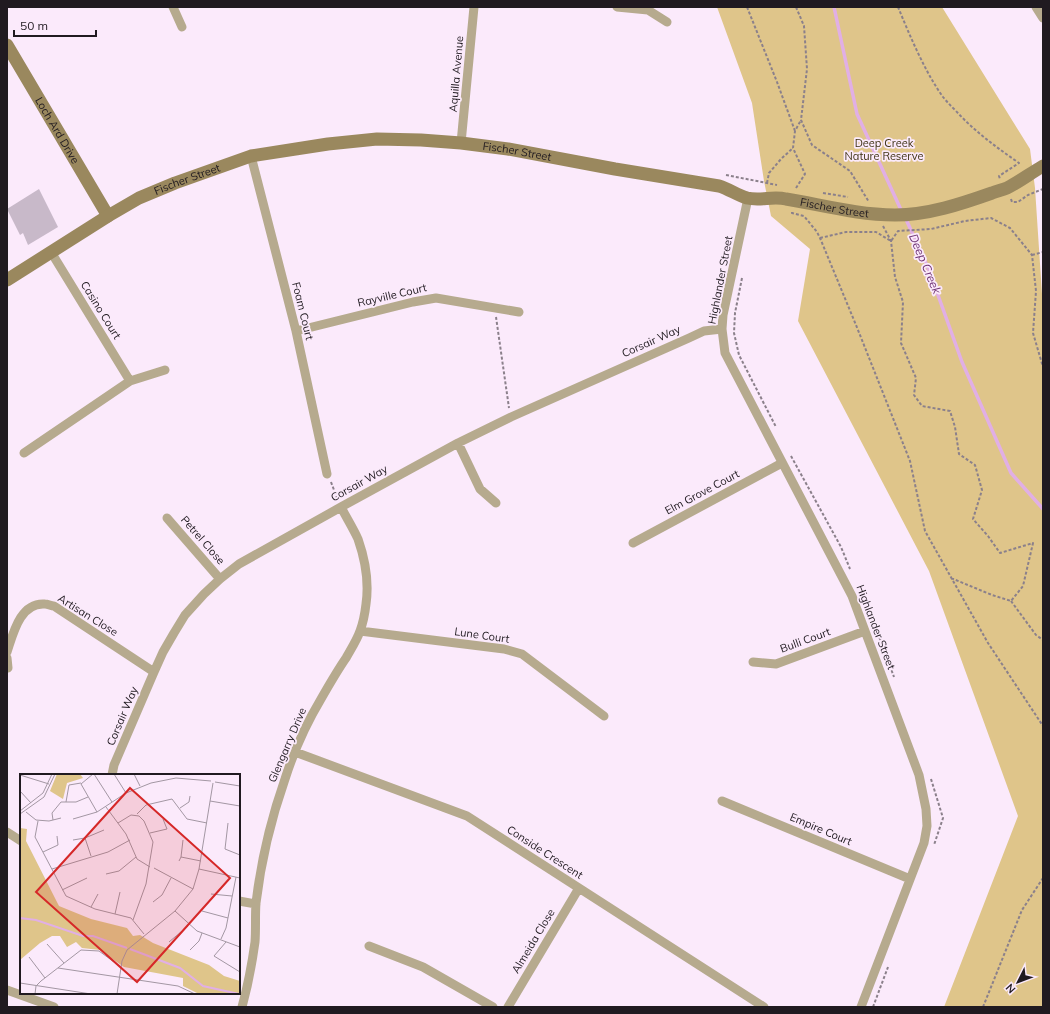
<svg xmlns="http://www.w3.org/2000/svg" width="1050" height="1014" font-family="Mulish,sans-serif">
<rect width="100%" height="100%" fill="#fbeafb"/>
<path fill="#dfc58a" d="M717 7H942L1030 149 1035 188 1043 309V1007H944L1018 816 929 571 798 321 810 249 771 216 764 181 752 103Z"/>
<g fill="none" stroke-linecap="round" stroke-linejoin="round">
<path stroke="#e1afe5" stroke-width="3.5" d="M834 7 857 114 902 212
M905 217 929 270 962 362 1011 473 1043 509"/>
</g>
<path fill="#c8b9c9" d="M39 189 58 227 28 245 23 233 20 235 7 209Z"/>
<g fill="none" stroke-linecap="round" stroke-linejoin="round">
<path stroke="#8b808b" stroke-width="2" stroke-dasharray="3 2" stroke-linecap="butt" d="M747 7 777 82 795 131
M796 7 804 26 807 69 801 120 812 145 850 171 869 202
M898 7C910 36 925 72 943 97 947 102 951 106 956 111 974 131 996 147 1019 163L999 176 1000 179
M726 175 777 185
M767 183 769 173 781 159 793 148
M796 188 805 174 793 148 795 131 801 120
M823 193 848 197
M1011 199 1012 202H1018L1028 195 1043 189
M792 212V213L804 216 817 232 820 238 856 325 910 461 925 531 988 643 1043 726
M883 226 891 241 895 277 903 302 901 343 916 378 914 395 922 406 950 411 955 427 959 454 975 465 982 490 973 519 988 536 1000 553 1033 543 1023 586 1011 601 992 595 951 578
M820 238 846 232H876L891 241 898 231 931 229 965 221 991 218 1010 228 1032 255 1036 291 1033 333 1043 367
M1032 255 1043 252
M742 278 735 313 734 333 739 355 776 427
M496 317 509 408
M791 456 841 547 850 569
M331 482 337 498
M1011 601 1036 635 1043 640
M876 628 894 677
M931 779 943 818 934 845
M873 1007 888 967
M983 1007 1022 910 1043 878"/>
<path stroke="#b6aa8e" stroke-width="9" d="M173 7 182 27
M617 7 648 10 667 22
M1036 7 1043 18
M461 143 474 7
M251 156 296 331 327 474
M748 198 723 315 722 329 725 353 852 596 865 631 919 775 926 809 927 826 924 843 861 1007
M51 252 130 381 165 370
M296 331 413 302 436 298 519 312
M458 443 480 489 496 503
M24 453 130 381
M167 518 220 579
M633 543 782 463
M360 631 504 649 522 654 604 716
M7 652C13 634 20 602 45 604 48 604 51 606 54 606L154 672
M7 658 8 668
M753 662 776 664 865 631
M295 752 467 816 764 1007
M112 775 114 765 154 672 163 652 174 633 185 615 204 594 220 579 239 564 341 507 458 443 511 417 689 338 704 331 722 329
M722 801 910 879
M7 832 21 841
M239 901 256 904
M369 946 423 967 493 1007
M7 990 54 1007
M242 1007C248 985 252 964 255 942 256 929 255 915 256 903 261 861 271 819 285 779 294 751 306 724 321 699 329 685 337 671 346 658 351 649 357 640 360 631 363 623 365 613 366 604 369 583 365 559 358 539 353 528 346 517 341 507
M508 1007 579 888"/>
<g stroke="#9a885e" stroke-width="13">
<path id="s1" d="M7 45 108 216"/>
<path id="s2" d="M7 280 108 216 139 198 175 183 251 156 328 144 377 139 421 140 461 143 508 149 615 169 719 186C729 189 737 195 747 198 760 201 773 196 786 199 822 205 858 215 895 215 928 215 961 204 992 193 997 191 1002 190 1007 188 1019 182 1031 173 1043 166"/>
</g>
</g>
<g text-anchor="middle" stroke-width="3.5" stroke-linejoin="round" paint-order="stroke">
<g font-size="11" fill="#201a20" stroke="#fbeafb">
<text transform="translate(456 74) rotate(-85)" y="4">Aquilla Avenue</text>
<text dy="4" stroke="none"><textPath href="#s1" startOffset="99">Loch Ard Drive</textPath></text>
<text dy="4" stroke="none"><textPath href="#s2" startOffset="543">Fischer Street</textPath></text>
<text dy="4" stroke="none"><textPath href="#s2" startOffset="207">Fischer Street</textPath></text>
<text dy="4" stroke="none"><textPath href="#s2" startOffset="867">Fischer Street</textPath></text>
<text transform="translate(720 280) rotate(-79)" y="4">Highlander Street</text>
<text transform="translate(392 295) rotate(-13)" y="4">Rayville Court</text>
<text transform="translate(101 310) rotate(58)" y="4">Casino Court</text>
<text transform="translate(303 311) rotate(76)" y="4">Foam Court</text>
<text transform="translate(651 341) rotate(-24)" y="4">Corsair Way</text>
<text transform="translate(359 483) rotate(-29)" y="4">Corsair Way</text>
<text transform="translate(702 492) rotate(-28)" y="4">Elm Grove Court</text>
<text transform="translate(203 540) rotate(49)" y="4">Petrel Close</text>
<text transform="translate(88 615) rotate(32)" y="4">Artisan Close</text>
<text transform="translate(876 627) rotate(69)" y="4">Highlander Street</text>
<text transform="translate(482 635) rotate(8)" y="4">Lune Court</text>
<text transform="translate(805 640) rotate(-20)" y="4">Bulli Court</text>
<text transform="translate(122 716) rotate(-67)" y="4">Corsair Way</text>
<text transform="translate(287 745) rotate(-67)" y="4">Glengarry Drive</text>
<text transform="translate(821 829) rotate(23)" y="4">Empire Court</text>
<text transform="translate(545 852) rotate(33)" y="4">Conside Crescent</text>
<text transform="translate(533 941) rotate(-59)" y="4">Almeida Close</text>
</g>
<g font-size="11" fill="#3e3214" stroke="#fbeafb">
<text x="884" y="147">Deep Creek<tspan x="884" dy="13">Nature Reserve</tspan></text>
</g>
<g font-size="12" font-style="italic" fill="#713676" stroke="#fbeafb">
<text transform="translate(925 264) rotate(67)" y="4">Deep Creek</text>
</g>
</g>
<g transform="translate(20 774)">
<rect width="220" height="220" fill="#fbeafb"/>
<path d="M37 0H60L63 4 47 9 43 25 30 17ZM0 54 7 55 6 67 39 132 71 145 107 154 113 162 120 161 133 169 189 191 204 202 220 207V220L177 219 163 212V204L104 193 80 176 62 174 56 168 47 173 40 162H32L20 169 0 186Z" fill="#dfc58a"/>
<path fill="none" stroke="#e1afe5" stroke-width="2" d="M0 144 16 146 63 162H73L107 174M110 175 160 194 183 212 219 220"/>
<path fill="none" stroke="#a397a3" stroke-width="1" d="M73 0 61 10 77 38M74 0 92 28M94 0 106 19M114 0 120 12M0 1 29 10M195 8 220 12M0 17 11 29M190 27 220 32M46 28 49 11 61 9M86 33 106 60 117 85 130 93M160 34 169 28 170 22M0 37 23 19 32 0M6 38 16 46 29 47 41 44M0 40 24 23 35 0M117 40 126 31 152 25 167 45 187 49M53 45 77 38 106 19 131 9 156 4 191 7M33 46 32 39 41 28H56L68 23M18 47 15 63 46 122 75 135 111 144 124 160M98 49 111 41 119 42 124 47 133 68 126 110 113 146M208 49 205 75 220 81M130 59 147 55 143 45M65 64 84 56M53 66 65 64 71 82M23 78 38 71 37 62M161 83 163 66M159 87 161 83 181 87M134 94 173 115M32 95 88 78 110 66M179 95 220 104M86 100 99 97 116 83M42 116 67 104M191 120 212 122M133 128 142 121 151 104M71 133 78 120M155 137 177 157 220 173M182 137 208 144M95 140 100 118M201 165 206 154 216 103M149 168 168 152M206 168 194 182 220 198M27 170 44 189M170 176 179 167 182 159M9 183 25 204M38 194 158 212 175 220M0 209 71 220M15 220 16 212 21 207 61 176 79 177 101 193M97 220 102 187 107 176 155 137 173 115 179 95 193 9"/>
<path fill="#d62828" fill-opacity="0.15" stroke="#d62828" stroke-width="2" d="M110 14 210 104 117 208 16 118Z"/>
<rect width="220" height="220" fill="none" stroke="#201a20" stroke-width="2"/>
</g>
<rect width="1050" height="1014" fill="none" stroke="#201a20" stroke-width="16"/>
<g transform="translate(1018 982) rotate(228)" stroke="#fbeafb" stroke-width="3" paint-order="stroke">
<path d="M0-3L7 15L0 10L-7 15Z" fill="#201a20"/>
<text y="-6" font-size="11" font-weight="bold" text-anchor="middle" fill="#201a20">N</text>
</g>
<path d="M14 30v6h82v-6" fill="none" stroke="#201a20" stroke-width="2"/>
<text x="20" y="30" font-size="12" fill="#201a20" stroke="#fbeafb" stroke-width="3" paint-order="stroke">50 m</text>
</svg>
